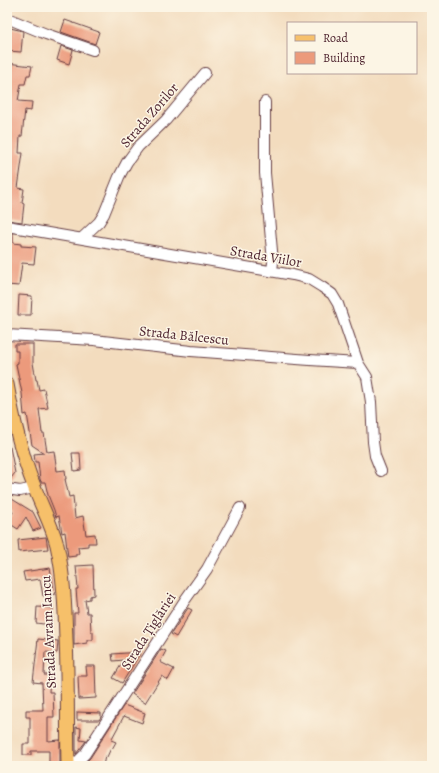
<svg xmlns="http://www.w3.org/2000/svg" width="439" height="773" font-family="Alegreya,serif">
<rect width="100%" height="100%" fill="#fcf5e5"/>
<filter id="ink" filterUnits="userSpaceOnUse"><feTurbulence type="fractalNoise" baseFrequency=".025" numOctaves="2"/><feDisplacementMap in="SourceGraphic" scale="8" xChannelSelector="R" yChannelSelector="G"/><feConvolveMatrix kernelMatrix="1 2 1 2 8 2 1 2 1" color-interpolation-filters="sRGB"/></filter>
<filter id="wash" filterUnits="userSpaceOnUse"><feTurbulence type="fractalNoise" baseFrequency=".012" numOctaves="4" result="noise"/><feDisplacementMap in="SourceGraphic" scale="16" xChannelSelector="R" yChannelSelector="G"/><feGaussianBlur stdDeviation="0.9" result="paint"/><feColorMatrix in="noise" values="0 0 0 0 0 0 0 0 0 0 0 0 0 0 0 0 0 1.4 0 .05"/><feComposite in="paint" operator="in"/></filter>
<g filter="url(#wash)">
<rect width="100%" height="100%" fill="#f3dcbe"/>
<g id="blocks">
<path fill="#ec9a7b" d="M65 20 99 32 95 44 61 32Z
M10 28 23 31 21 52 8 51Z
M61 46 73 50 69 64 57 60Z
M7 63 32 66 30 75H27L25 84H21L18 101 32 102 31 111 25 110 22 136H20L19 153H23L18 188 24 189 22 203 24 204 22 222 7 220V201H8L11 184 7 183Z
M7 233 13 234V243L21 244V246L36 247 34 264 22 263 19 286 7 285Z
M19 295 32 296 31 315H18Z
M15 344H33V363L36 380H37L39 390 44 389 48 408 39 409 42 433H44L47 452 54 451 57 471 65 470 66 479H65L69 497 73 496 75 518 83 516 86 535 95 534 96 543H88V546L78 547 79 554H76V556L68 557 65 532 62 533 59 516 56 517 54 510 48 495 45 482H41L40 479 38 462H35L34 454 44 453 32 445 27 414 24 415 22 393 16 364 18 363V351H15Z
M10 447 15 473 7 483V448Z
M72 453H80L81 470 74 471Z
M7 496 33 512 41 528 33 531 26 517 18 529 7 522 13 512 7 509Z
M46 537 48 549 19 552 18 540Z
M93 565 94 595 90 596V599L85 600 87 613H90L91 632H93V640H87V643L74 645V613H78L76 589H78L76 566Z
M50 568 55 594 43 596 40 579 25 581 23 572Z
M37 607 53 608 51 625 36 623Z
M188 608 192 610 176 637 171 634Z
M38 639 58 641 57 653 45 652 44 675H50L49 692H53L54 717H48V741L60 740V766H49V751H31V755H23V744H30V717H26V710H43L42 683 33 682Z
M161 649 166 651 160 662 174 669 168 680 162 676 145 703 132 694Z
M141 652 122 683 113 678 124 660 113 661 112 654Z
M86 666H95L96 698 79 699 78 676H87Z
M124 705 145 713 142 723 124 716 111 740 116 742 112 749 111 748 107 757 105 756 103 766H82L90 758Z
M77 712 101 713V717L99 720H77Z
M76 727 81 728 80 740 86 741 76 754Z"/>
</g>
</g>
<g filter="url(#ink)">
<use href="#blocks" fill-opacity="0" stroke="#633b41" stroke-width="1"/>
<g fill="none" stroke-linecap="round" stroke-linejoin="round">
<defs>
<path id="minor" d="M7 18 46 34 93 50
M265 102V173L273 262 272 271
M7 226 293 275 309 279 322 287 332 294 338 304 354 351 358 363 367 377 371 402 373 442 375 456 381 471
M82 238 99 222 104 214 119 177 127 162 138 147 166 120 205 73
M7 335 94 340 191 351 310 360 358 363
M7 489 20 491 34 488
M73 766 85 754 185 600 207 569 240 508"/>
<path id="major" d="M7 384C13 419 21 453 34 486 41 506 52 525 57 545 64 576 65 608 66 639 68 681 67 724 68 766"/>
</defs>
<use href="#minor" stroke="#633b41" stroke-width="12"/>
<use href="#major" stroke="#633b41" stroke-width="15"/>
<use href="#minor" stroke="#fff" stroke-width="10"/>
<use href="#major" stroke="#f6c06b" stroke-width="13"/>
</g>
</g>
<g text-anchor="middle" stroke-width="3" stroke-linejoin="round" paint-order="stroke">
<g font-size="14" fill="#4a1f2b" stroke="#fcf5e5">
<text transform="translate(149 115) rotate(-49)" y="5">Strada Zorilor</text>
<text transform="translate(266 256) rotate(10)" y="5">Strada Viilor</text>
<text transform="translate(184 335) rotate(6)" y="5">Strada Bălcescu</text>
<text transform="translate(148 631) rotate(-57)" y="5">Strada Țiglăriei</text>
<text transform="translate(48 632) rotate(-93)" y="5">Strada Avram Iancu</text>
</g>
</g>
<rect width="439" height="773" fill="none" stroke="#fcf5e5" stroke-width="24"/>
<rect x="287" y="22" width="130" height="52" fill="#fcf5e5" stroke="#b59f9b"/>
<rect x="295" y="35" width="20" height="6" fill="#f6c06b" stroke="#b59f9b"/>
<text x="323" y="42" font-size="12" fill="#4a1f2b">Road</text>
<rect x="295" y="52" width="20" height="12" fill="#ec9a7b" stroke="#b59f9b"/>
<text x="323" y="62" font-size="12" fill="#4a1f2b">Building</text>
</svg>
